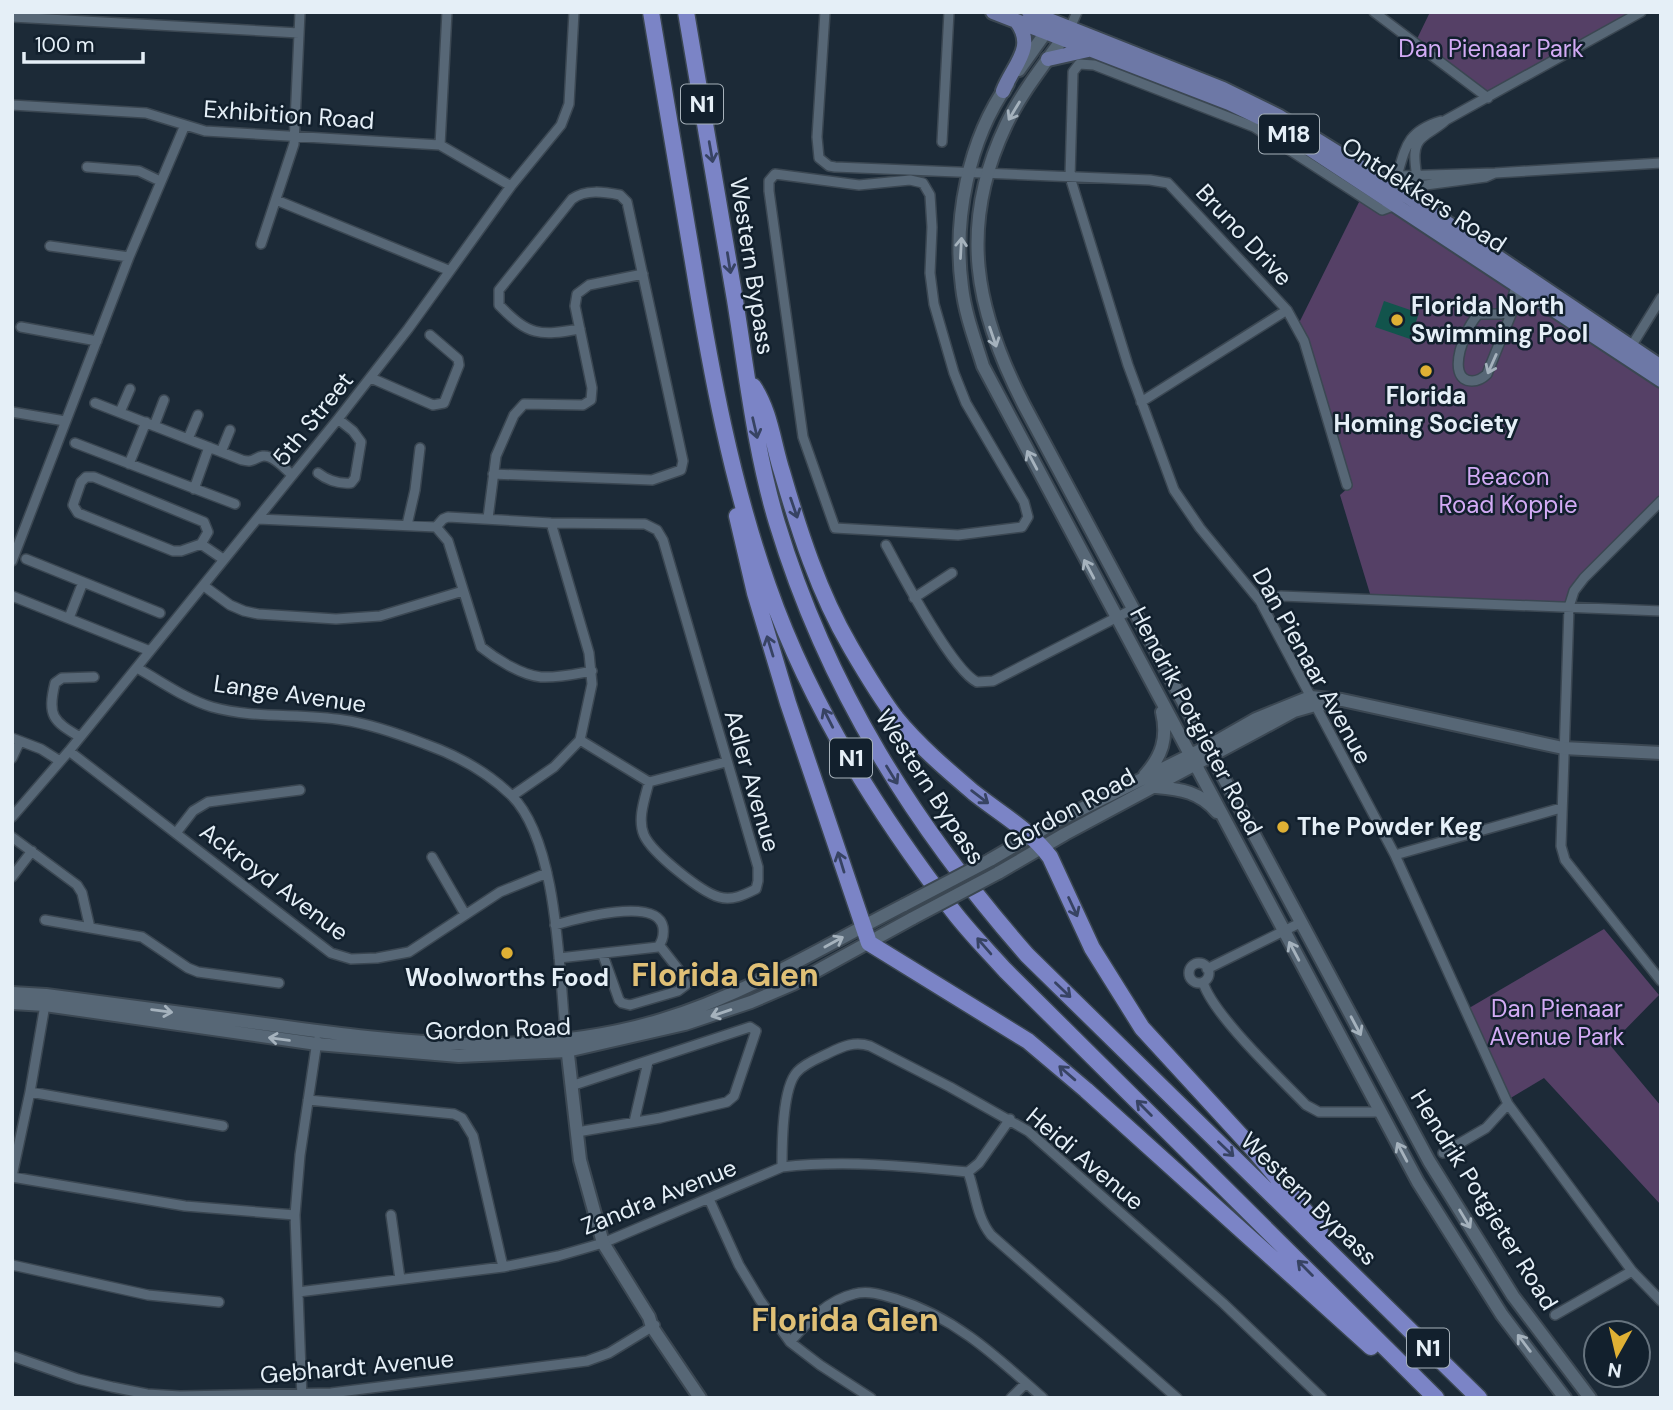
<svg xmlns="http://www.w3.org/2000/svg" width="1673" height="1410" font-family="'DM Sans',sans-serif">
<rect width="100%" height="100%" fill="#1c2a37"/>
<path fill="#554066" d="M1430 12H1636L1489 95 1416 41Z
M1360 200 1392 210 1661 385V497L1581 577 1567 605 1371 597 1340 495 1349 487 1299 323Z
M1604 929 1659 995 1610 1045 1661 1106V1205L1544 1078 1504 1102 1464 1011Z"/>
<path fill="#12544c" d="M1384 301 1419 313 1410 339 1375 327Z"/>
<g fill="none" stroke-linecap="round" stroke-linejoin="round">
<defs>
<path id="street" d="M825 12 817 137 819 158 829 166 835 167 1150 180 1168 183 1287 310 1304 341 1347 485
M1374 12 1488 98
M12 17 299 33
M1070 28 1077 12
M12 105 146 113 205 131 440 145 511 186
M942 142 949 12
M440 145 447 12
M87 167 139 171 160 181
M1495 173 1486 177 1418 186 1396 205 1382 210 1254 127 1094 65 1079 64 1073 72 1070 177 1128 365 1174 490 1200 528 1260 601 1395 855 1508 1104 1632 1271 1661 1301
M775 174 859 185 910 180 923 183 930 195 932 227 930 273 934 304 954 373 966 403 1024 502 1028 517 1022 527 958 535 835 528 803 437 769 191V181Z
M1397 176C1406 145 1408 131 1441 121
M1383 185 1397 176 1495 173 1661 163
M1418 186C1417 171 1409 147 1423 137 1430 131 1439 127 1446 120L1641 12
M276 200 448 270
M261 244 294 144 300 12
M50 246 129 257
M1517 284 1508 312 1501 314H1479C1467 323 1443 380 1472 381 1478 381 1483 378 1487 374L1522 287
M21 327 97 341
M1629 350 1661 298
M371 378 433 405 444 403 459 365 458 359 430 335
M1141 402 1287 310
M95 403 242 460C254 463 253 458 263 456 274 455 285 469 292 475
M12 412 65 421
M120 412 130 389
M154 426 164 400
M188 439 198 415
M75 443 235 504
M221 452 230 430
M129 464 146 422
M318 473C327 480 338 484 351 483L355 478 361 442 353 431 338 419
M493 474 652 480 681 470 683 461 627 202 620 195C604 192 586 189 572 199L499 290V305C529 336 539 336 580 329
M194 489 209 447
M1661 501 1584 578 1574 591 1569 607 1561 846 1565 860 1661 981
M488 518 496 456 514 415 524 404 583 405 591 400 592 388 575 306 577 294 589 285 643 274
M258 519 436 527 448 541 481 647C496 659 521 675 541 677 558 678 575 674 592 671
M407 525 415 490 420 448
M436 527 443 519 448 517 551 523 645 524 657 530 663 540 758 867V881L756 889C744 895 732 901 719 897 701 892 652 853 644 835 637 819 645 798 649 782
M201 544 181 551H173L78 513 73 505 81 482 86 477H94L204 522 208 532 201 544 223 559
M886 545C901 573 952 670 977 682L993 681 1133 609
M26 559 160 613
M12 561 129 257 185 125
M204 586 230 605 244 611 258 614 336 619 380 616 463 591
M12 596 150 651
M914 598 952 573
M1260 601 1281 596 1661 611
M69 618 83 582
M137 668C161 681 185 699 212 707 255 719 300 713 343 720 371 724 399 734 425 744 456 755 487 772 511 795 559 842 559 975 566 1040
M80 737C53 721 47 716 55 683L62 678 94 677
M12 738 41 749 60 761
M580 740 649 782 726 762
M69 751 331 953 351 959 377 958 409 952 500 892 547 873
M12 758 20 741
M512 796 554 767 580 740 592 684 589 653 551 523
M12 817 69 751 338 419 408 329 511 186 561 125 569 104 574 12
M176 833 193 811 208 802 300 790
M12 837 77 885 82 893 90 928
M1395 855 1561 808
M432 857 465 914
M12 877 32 851
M45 920 142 937 188 968 198 972 279 983
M555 925C576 919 657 896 663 927 664 934 662 942 658 947L559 958
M603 955 619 1000 622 1003 630 1005 678 991 686 985 682 974 660 946
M1189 973a10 10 0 1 1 20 0a10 10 0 1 1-20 0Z
M1207 969 1302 922
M1203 982C1212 1014 1281 1079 1306 1105L1319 1112H1381
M571 1086 750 1027 756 1031 734 1096 727 1102 660 1118 577 1132
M30 1092 223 1126
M308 1100 454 1114 462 1118 473 1136 503 1267
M634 1122 648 1062
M1443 1153 1486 1128 1508 1104
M782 1167C782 1145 782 1088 797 1072 805 1063 819 1058 829 1053 843 1046 855 1041 870 1046L950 1087 1028 1131 1223 1303 1322 1398
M968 1172C976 1194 976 1216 991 1235L1177 1398
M12 1176 30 1092 46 999
M12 1177 185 1206 295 1215
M709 1199 739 1265 760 1300 790 1342 820 1365 871 1398
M391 1215 400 1279
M12 1265 148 1295 219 1302
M298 1292 503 1267 558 1256 603 1243 782 1167C844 1160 906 1166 968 1172L979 1163 1010 1119
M1555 1315 1632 1271
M790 1342C807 1323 827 1300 854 1294 868 1290 883 1295 896 1299 955 1317 998 1358 1043 1398
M12 1356 78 1379 112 1387 147 1394 180 1396 331 1393 587 1361 609 1353 655 1325
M302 1398 295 1215 300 1155 317 1041
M1011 1398 1026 1383"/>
<path id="secondary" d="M1068 31C1047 61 1022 91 1006 125 958 226 975 310 1024 405L1429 1161 1513 1296 1590 1398
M1019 70 1051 25
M1008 84C968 140 953 220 962 287 965 314 975 340 983 366L1418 1182 1502 1315 1565 1398
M1145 775C1162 756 1168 738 1162 712
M1156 787C1181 789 1200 792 1217 812
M990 860 1055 822 1207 747 1256 719 1310 697 1342 700 1563 748 1661 753
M998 873 1065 834 1261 729 1294 711 1315 705 1329 704
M12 993 46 995C122 1005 197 1015 272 1025 402 1043 532 1059 661 1020 747 994 824 946 904 905
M12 1003 45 1005 317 1044 459 1056 567 1051 685 1024 751 1002 793 984 913 918
M567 1046 580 1160 603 1243 649 1317 652 1327 700 1398"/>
<path id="primary" d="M993 12 1229 103 1269 122 1661 380
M1029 12 1223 89 1278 116 1407 196 1661 367
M1048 59 1088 50
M1003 91C1013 65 1036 48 1017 22"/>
<path id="highway" d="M651 12C665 96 679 179 693 262 711 372 731 481 768 586 808 701 879 815 953 911 969 932 988 951 1005 970L1436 1398
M686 12C703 108 719 204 735 300 747 374 755 450 777 523 827 688 914 826 1027 955L1479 1398
M753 386C770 411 773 444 782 472 799 531 819 593 850 646 864 670 879 696 896 718 918 745 946 769 973 792 999 813 1029 829 1050 857L1092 948 1142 1028 1254 1150 1320 1229
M737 516 755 593 788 703 869 943 1028 1041 1086 1090 1371 1347"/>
</defs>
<use href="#street" stroke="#3b4752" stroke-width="12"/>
<use href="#secondary" stroke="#3b4752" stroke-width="16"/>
<use href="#primary" stroke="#3b4752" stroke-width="18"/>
<use href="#highway" stroke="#3b4752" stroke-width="19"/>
<use href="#street" stroke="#576776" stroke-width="9"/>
<use href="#secondary" stroke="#576776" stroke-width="12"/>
<use href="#primary" stroke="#6d78a6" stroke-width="14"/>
<use href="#highway" stroke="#7b84c6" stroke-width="16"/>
<defs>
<path id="secondary-bridge" d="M904 905 990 860
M913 918 998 873"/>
</defs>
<use href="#secondary-bridge" stroke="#3b4752" stroke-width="16" stroke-linecap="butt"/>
<use href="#secondary-bridge" stroke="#576776" stroke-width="12"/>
</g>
<defs><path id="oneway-shaft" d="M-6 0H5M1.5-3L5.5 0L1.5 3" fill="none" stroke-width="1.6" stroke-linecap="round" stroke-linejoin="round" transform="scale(1.75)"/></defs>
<g stroke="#a5b2bd">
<use href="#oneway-shaft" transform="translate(1014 111) rotate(121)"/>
<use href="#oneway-shaft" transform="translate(961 248) rotate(-87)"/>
<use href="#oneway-shaft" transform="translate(993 337) rotate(71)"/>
<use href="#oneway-shaft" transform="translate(1492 364) rotate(114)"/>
<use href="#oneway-shaft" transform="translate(1032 460) rotate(-118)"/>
<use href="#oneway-shaft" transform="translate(1089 569) rotate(-118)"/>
<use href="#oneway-shaft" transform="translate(834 942) rotate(-29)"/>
<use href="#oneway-shaft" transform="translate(1294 951) rotate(-118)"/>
<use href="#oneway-shaft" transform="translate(162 1011) rotate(8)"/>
<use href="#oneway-shaft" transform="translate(721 1013) rotate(161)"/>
<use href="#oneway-shaft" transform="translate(1356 1026) rotate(62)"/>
<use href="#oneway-shaft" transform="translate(279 1039) rotate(-172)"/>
<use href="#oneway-shaft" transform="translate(1402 1152) rotate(-118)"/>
<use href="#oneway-shaft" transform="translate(1465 1219) rotate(59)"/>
<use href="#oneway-shaft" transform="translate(1524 1343) rotate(-127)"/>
</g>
<g stroke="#374363">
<use href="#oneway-shaft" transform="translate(711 152) rotate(80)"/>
<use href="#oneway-shaft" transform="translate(729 263) rotate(81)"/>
<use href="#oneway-shaft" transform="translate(755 428) rotate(77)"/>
<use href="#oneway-shaft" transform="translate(794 508) rotate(71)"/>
<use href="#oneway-shaft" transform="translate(770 646) rotate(-107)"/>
<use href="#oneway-shaft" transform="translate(828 718) rotate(-117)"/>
<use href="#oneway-shaft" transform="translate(892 775) rotate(58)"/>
<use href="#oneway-shaft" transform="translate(980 797) rotate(37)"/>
<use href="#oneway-shaft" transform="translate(841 862) rotate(-107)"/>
<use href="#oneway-shaft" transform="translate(1073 907) rotate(65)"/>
<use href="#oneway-shaft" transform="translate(984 946) rotate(-131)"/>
<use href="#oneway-shaft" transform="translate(1063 990) rotate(44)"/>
<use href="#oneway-shaft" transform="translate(1067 1073) rotate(-139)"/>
<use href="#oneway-shaft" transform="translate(1144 1108) rotate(-135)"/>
<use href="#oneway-shaft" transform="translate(1226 1149) rotate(44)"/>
<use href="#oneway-shaft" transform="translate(1305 1268) rotate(-135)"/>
</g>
<g fill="#dfb034" stroke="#12202d" stroke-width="2.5">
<circle cx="1397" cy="320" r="7"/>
<circle cx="1426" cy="371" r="7"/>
<circle cx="1283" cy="827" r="7"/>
<circle cx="507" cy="953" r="7"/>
</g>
<g text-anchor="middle" stroke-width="5" stroke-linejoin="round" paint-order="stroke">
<g fill="#12202d" stroke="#a6b1ba" stroke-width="2">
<rect x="681" y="84.5" width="42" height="39" rx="5"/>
<rect x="1259" y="114.5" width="60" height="39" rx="5"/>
<rect x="830" y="738.5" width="42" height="39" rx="5"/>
<rect x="1407" y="1328.5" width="42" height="39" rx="5"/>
</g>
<g font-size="23" font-weight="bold" fill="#e5eff7">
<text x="702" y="112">N1</text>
<text x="1289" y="142">M18</text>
<text x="851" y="766">N1</text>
<text x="1428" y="1356">N1</text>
</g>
<g font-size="24" fill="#d3abf5" stroke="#12202d">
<text x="1491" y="57">Dan Pienaar Park</text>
<text x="1508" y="485">Beacon<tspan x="1508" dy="28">Road Koppie</tspan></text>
<text x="1557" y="1017">Dan Pienaar<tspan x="1557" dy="28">Avenue Park</tspan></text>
</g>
<g font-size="24" fill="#e5eff7" stroke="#12202d">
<text transform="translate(289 115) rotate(4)" y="8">Exhibition Road</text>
<text transform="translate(1424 195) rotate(33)" y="8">Ontdekkers Road</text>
<text transform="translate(1244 235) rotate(47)" y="8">Bruno Drive</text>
<text transform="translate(752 266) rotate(81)" y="8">Western Bypass</text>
<text transform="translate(313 419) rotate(-51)" y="8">5th Street</text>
<text transform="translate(1312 666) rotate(61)" y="8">Dan Pienaar Avenue</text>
<text transform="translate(290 694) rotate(8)" y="8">Lange Avenue</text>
<text transform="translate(1196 721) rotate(62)" y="8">Hendrik Potgieter Road</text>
<text transform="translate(752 781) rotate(74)" y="8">Adler Avenue</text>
<text transform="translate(930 787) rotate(57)" y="8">Western Bypass</text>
<text transform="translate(1069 810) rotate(-29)" y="8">Gordon Road</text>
<text transform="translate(274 882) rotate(37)" y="8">Ackroyd Avenue</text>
<text transform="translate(498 1029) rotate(-2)" y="8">Gordon Road</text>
<text transform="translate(1085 1159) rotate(40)" y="8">Heidi Avenue</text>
<text transform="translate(659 1197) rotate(-22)" y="8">Zandra Avenue</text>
<text transform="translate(1309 1199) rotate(44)" y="8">Western Bypass</text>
<text transform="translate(1484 1200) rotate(58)" y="8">Hendrik Potgieter Road</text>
<text transform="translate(357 1367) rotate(-5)" y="8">Gebhardt Avenue</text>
</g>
<g font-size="24" font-weight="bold" fill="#e5eff7" stroke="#12202d" text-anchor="start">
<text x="1411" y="314">Florida North<tspan x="1411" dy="28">Swimming Pool</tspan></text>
<text x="1426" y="404" text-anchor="middle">Florida<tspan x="1426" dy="28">Homing Society</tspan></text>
<text x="1297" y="835">The Powder Keg</text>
<text x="507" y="986" text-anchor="middle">Woolworths Food</text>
</g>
<g font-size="32" font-weight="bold" fill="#e0c076" stroke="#12202d">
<text x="725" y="986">Florida Glen</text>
<text x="845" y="1331">Florida Glen</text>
</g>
</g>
<rect width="1673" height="1410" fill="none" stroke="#e5eff7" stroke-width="28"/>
<g transform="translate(1617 1354) rotate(188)"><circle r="33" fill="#12202d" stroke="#66737e" stroke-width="2"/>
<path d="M0-5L12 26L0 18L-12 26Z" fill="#dfb034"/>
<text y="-10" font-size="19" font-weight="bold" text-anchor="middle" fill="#e5eff7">N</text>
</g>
<path d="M24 52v10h119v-10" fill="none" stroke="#e5eff7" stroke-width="3.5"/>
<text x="35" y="52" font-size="21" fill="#e5eff7" stroke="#12202d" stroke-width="5" paint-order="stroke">100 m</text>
</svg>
